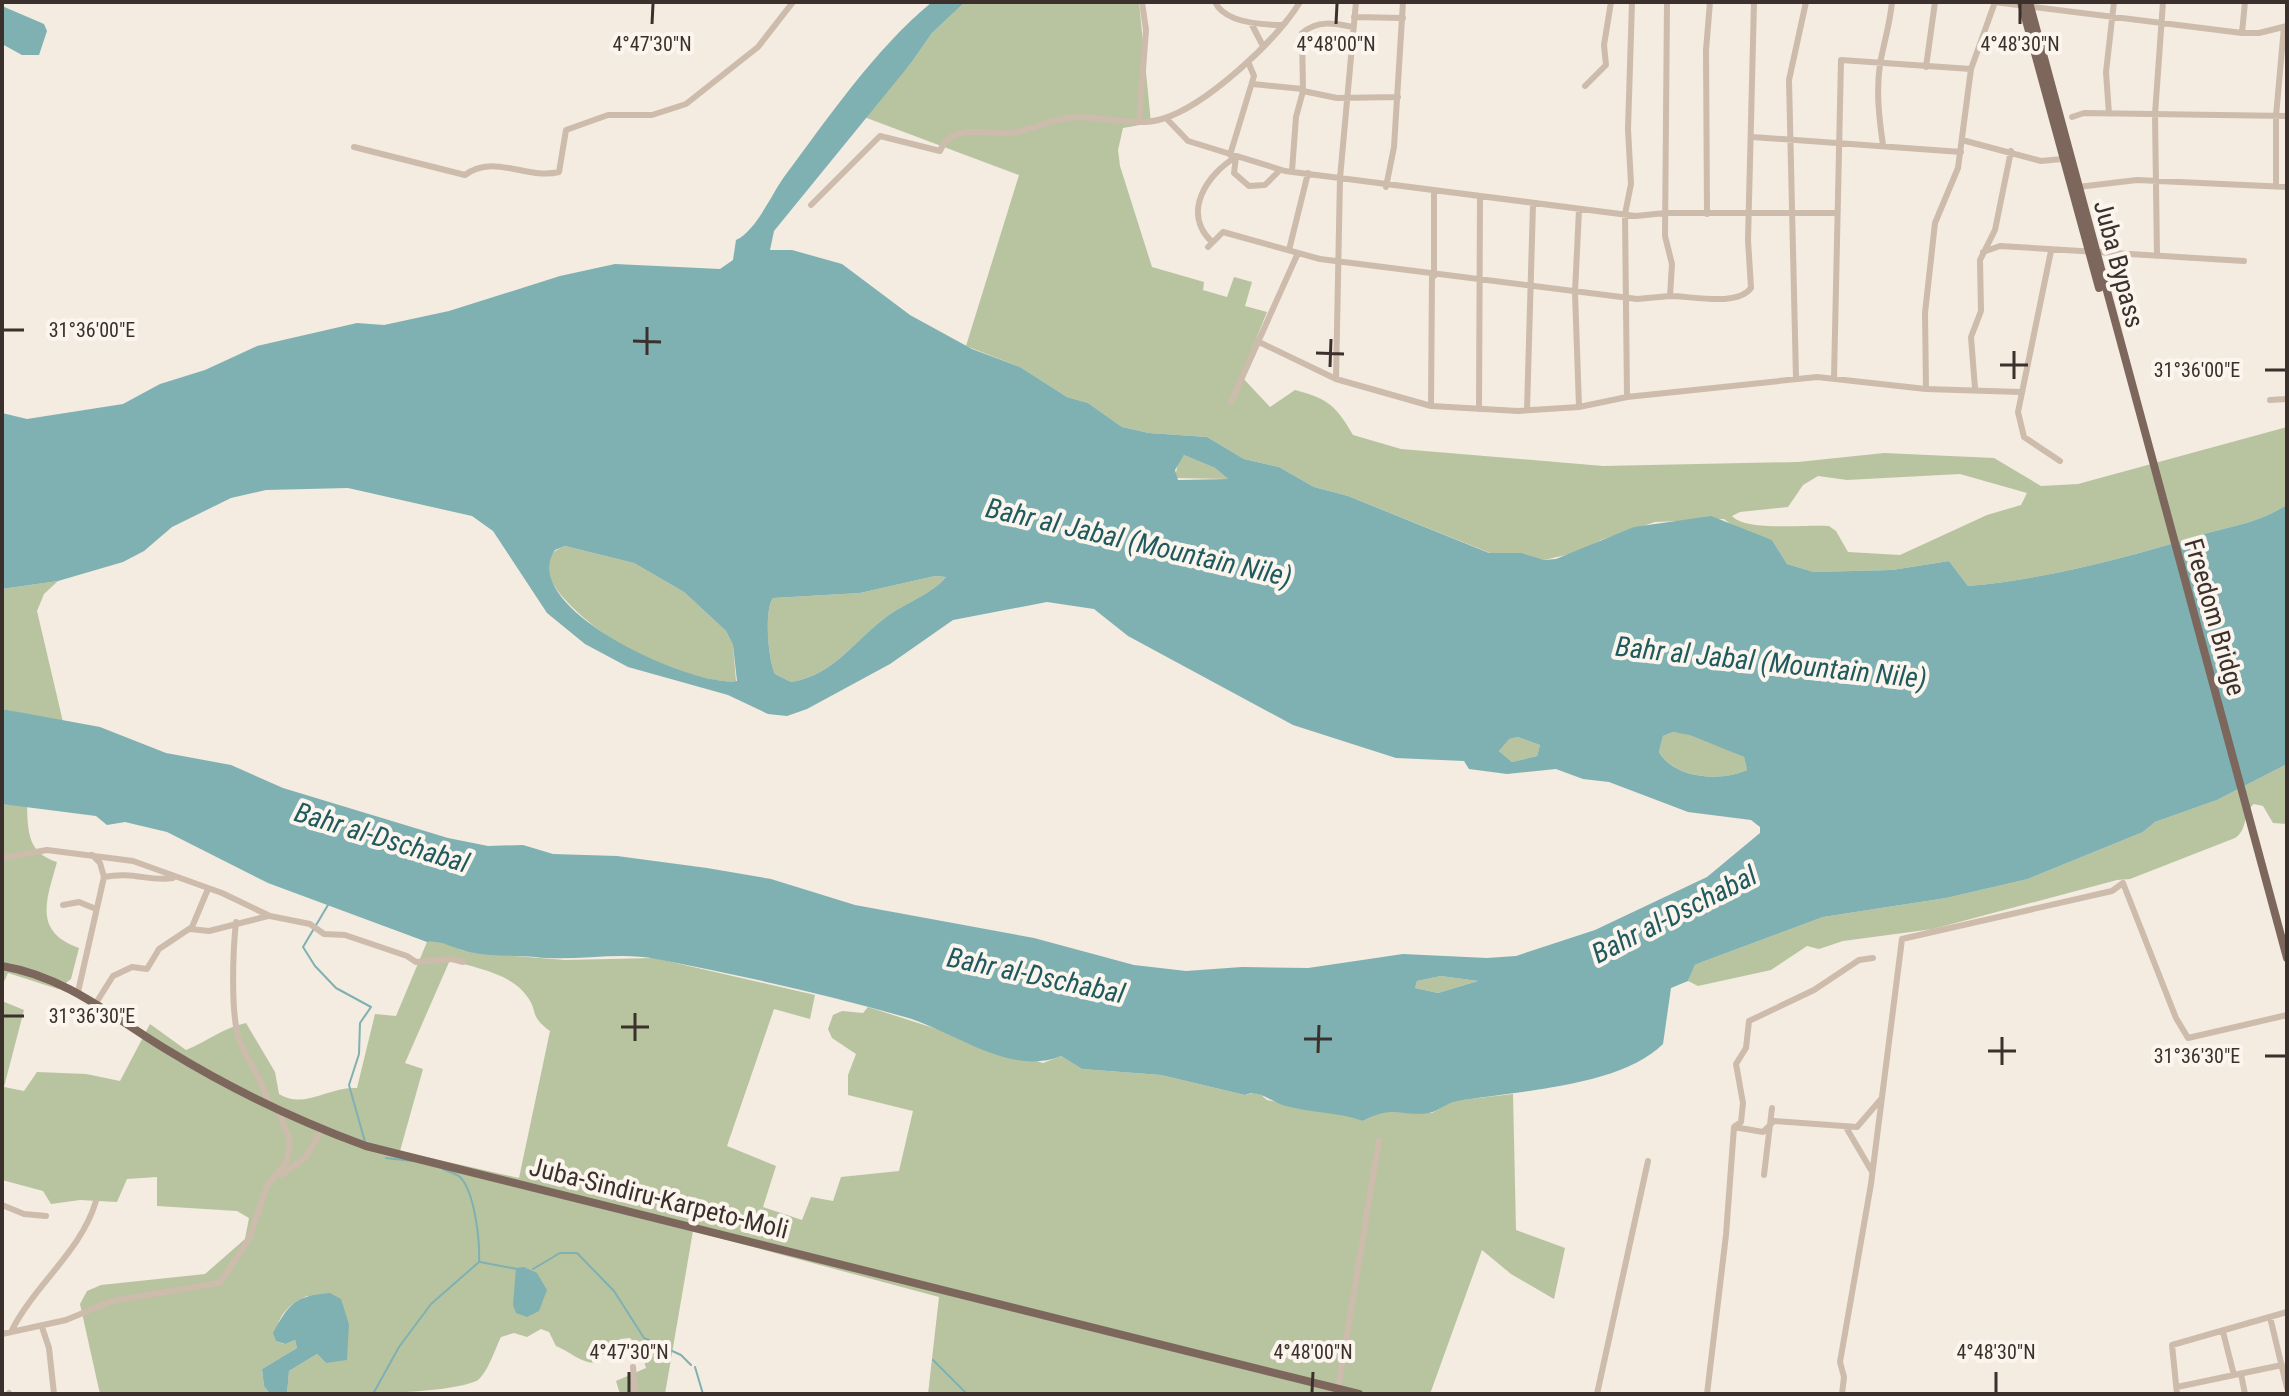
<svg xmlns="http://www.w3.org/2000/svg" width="2289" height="1396" font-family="'Roboto Condensed',sans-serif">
<rect width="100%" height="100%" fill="#f4ebe1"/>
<path fill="#b8c4a0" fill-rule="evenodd" d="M965 2H1139L1151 123 1123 128 1118 150 1120 166 1152 267 1204 282 1203 290 1227 297 1234 277 1252 282 1245 306 1267 312 1241 376 1270 407 1295 390C1329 399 1336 406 1353 435L1401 449 1603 466 1798 462 1884 453 1994 458 2041 486 2078 484 2287 427V505C2255 524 2235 525 2201 535 2126 558 2047 579 1968 586L1949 561 1892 570 1814 572 1787 564 1772 540 1737 529 1724 519 1655 522 1601 540 1579 552 1544 560 1490 553 1348 496 1314 487 1279 467 1244 459 1207 437 1149 433 1122 427 1088 403 1067 397 1020 367 966 346 1019 175 864 117 911 63 932 33ZM1960 474 2027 493 2021 505 1987 515 1900 555 1848 552 1836 531 1829 526C1807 524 1746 532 1732 516L1740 512 1788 507 1803 485 1818 476 1847 480Z
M1184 455 1215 468 1228 479 1175 478 1178 462Z
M565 546 634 563 684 592 726 631 733 645 736 681C713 685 651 662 629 650 607 638 507 568 565 546Z
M935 576 946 577C933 593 906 603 889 615 856 638 834 676 791 682L775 674C768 659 764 610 773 598L860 593Z
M58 581 44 594 37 611 63 722 2 709V589Z
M1673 732 1691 734 1744 757 1747 770C1721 782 1676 779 1659 752L1663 736Z
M1518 737 1540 745 1537 756 1512 762 1499 751 1508 739Z
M2287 764V824L2273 823 2263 806 2254 804C2243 812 2248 830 2235 838L2130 879 2117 880 1933 929 1843 941 1819 949 1807 946 1771 970 1698 986 1688 981 1695 965 1702 962 1823 917 1946 898 2028 879 2143 832 2155 822 2217 800Z
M5 804 27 806C28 833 28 853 57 862 47 899 32 931 79 948L71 979 58 989 8 973 2 986V806Z
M445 941 461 950 477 953 565 960 654 958 815 995 810 1019 774 1009 727 1146 776 1166 763 1207 802 1220 811 1197 833 1201 841 1177 899 1171 913 1111 848 1095V1075L856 1054 832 1038 828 1029 833 1015 842 1011 863 1013 868 1007 1043 1063 1061 1056 1082 1069 1161 1075 1245 1095 1258 1092 1267 1100 1349 1115 1363 1121 1383 1111 1432 1113 1452 1101 1513 1094 1516 1230 1565 1248 1554 1299 1511 1274 1482 1250 1430 1394H928L939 1297 693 1231 665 1394H620L616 1381 646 1368 641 1351 630 1338 620 1339 595 1363C581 1363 569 1351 556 1346L549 1332 541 1329 527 1337 514 1333 501 1337C495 1349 488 1372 478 1380 448 1396 327 1394 287 1394L289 1371 317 1354 326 1363 349 1324 344 1311 307 1296C287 1305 275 1318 276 1341L284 1344 295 1340 297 1348 262 1369 264 1386 270 1394H100L80 1304 87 1291 101 1285 205 1274 245 1239 249 1218 237 1211 157 1206V1177L127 1179 117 1202 80 1200 51 1204 43 1191 2 1180V1001L24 1010 4 1087 24 1091 37 1072 86 1074 120 1081 150 1024 186 1050C208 1041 223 1028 246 1023L275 1072 279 1094C304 1110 329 1086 357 1088L375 1014 396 1016 427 942ZM450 960C475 968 510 973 526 995 539 1011 528 1015 550 1031L519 1178 400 1151 423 1069 405 1063Z
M1441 976 1478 981 1438 993 1415 988 1417 981Z"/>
<path fill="#7fb0b2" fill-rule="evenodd" d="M932 2H965L932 33 911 63 774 231 770 250H792L842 264 910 315 972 349 1020 367 1067 397 1088 403 1122 427 1149 433 1207 437 1244 459 1279 467 1314 487 1348 496 1489 553H1521L1544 560 1556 559 1634 527 1711 516 1772 540 1787 564 1814 572 1892 570 1949 561 1968 586C2047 579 2126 558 2201 535 2235 525 2255 524 2287 505V764L2217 800 2155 822 2143 832 2028 879 1946 898 1823 917 1702 962 1695 965 1688 981 1671 988 1663 1044C1620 1087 1515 1091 1457 1101 1446 1103 1439 1111 1429 1113 1398 1117 1395 1104 1363 1121 1338 1112 1312 1113 1286 1106 1272 1103 1259 1088 1245 1095L1161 1075 1082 1069 1061 1056C1010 1077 954 1031 905 1017 824 994 740 975 656 959 618 951 574 962 535 957 512 955 483 957 462 950 448 946 443 941 427 942L268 883 167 832 125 822 107 825 96 816 2 804V709L100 727 166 753 231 765 283 788 448 838 488 846 523 845 553 854 617 856 707 868 771 879 855 905 1034 938 1134 965 1186 971 1242 967 1308 968 1403 954 1487 958 1516 956 1595 930 1707 877 1760 833V827L1751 820 1688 812 1609 782 1583 779 1556 769 1507 774 1469 769 1464 761 1396 758 1293 725 1128 636 1094 609 1047 602 953 620 890 664 807 709 787 716 768 714 728 695 628 667 585 644 547 613 493 531 472 516 348 488 266 490 231 498 172 527 144 551 123 562 58 581 2 589V413L27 419 123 404 160 384 205 370 257 346 357 323 384 325 449 311 560 276 615 264 720 269 733 260 736 240C756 231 771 195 784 177 829 117 874 50 932 2ZM1184 455 1215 468 1228 479 1178 480 1175 470ZM565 546 634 563 684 592 726 631 733 645 737 681C692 688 515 607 555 550ZM935 576 946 577C933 593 906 603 889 615 856 638 834 676 791 682L775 674C768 659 764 610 773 598L860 593ZM1673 732 1690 735 1744 757 1747 770C1721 782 1675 779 1659 752L1663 736ZM1518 737 1540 745 1537 756 1512 762 1499 751 1509 739ZM1441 976 1478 981 1438 993 1415 988 1417 981Z
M2 6 44 24 47 31 39 55H22L2 44Z
M524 1267 537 1273 547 1290 539 1311 527 1317 516 1313 513 1305 516 1268Z
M330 1293 341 1299 349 1324 347 1360 326 1363 317 1354 289 1371 287 1394H270L264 1386 262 1369 297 1348 295 1340 285 1344 276 1341 273 1333C289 1304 294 1296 330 1293Z"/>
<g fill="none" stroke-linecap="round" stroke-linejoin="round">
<path stroke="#7fb0b2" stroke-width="2" d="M328 905 303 947 315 966 336 988 371 1007 360 1023 359 1054 349 1085 365 1142
M386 1158 412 1161
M480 1262 517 1269
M533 1269 560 1253H577L614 1291 644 1338 681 1355 691 1365
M933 1360 967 1394
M695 1367 703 1394
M373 1394 399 1347 431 1304 479 1262C480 1242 475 1192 460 1177 455 1173 448 1172 443 1169"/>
<path stroke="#cdbbac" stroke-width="6" d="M1215 2C1225 23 1262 25 1283 25
M1994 2 2242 33H2259L2287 26
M1354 17 1403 18
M1251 23 1263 46
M1353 27C1333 23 1318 20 1302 33L1303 91 1337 98 1398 97
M2242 33 2245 2
M1926 67 1935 2
M1253 84 1303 89
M1585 86 1606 65 1604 45 1611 2
M2109 114 2106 72 2114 2
M2072 117 2084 113 2287 116
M1166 118 1188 141 1285 171 1636 216 1665 213H1836
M1139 122 1146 30 1142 2
M1752 137 1961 152
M1962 140 2041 161 2062 159
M1883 145C1879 118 1876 91 1880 64 1884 42 1890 24 1892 2
M354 147 465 175C494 153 526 180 559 172L566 130 608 115H652L686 104 758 47 793 2
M1230 155 1254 76 1249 64
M1236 157 1234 173 1249 186 1265 185 1280 170
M1292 171 1296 117 1303 91
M1386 187 1394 147 1403 2
M2078 187 2137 180 2287 187
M2276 187V116L2284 27
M1434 192V276
M811 205 880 136 940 151C952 120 993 137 1017 132 1037 127 1056 118 1077 117 1105 117 1135 127 1162 119 1206 106 1277 40 1300 2
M1707 214 1706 50 1710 2
M1212 242C1181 213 1207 174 1236 157
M1208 247 1223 232 1320 259 1637 299 1670 296 1672 264 1665 236 1667 2
M1289 250 1308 173
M2051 251 2018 412 2024 437 2060 461
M1983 252 2000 246 2244 261
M2157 256 2155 114 2163 2
M1670 296C1692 296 1737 307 1751 288L1748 240 1754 2
M1257 341 1336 379 1431 406 1518 411 1579 407 1627 397 1625 214 1631 184 1628 129 1632 2
M1796 378 1789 80 1806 2
M1834 378 1841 60 1971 69
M1336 379 1340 178 1356 2
M1975 388 1971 337 1981 311 1980 260 1995 230 2011 151
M1926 389 1925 313 1935 223 1958 168 1971 69 1995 2
M1627 397 1817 377 1926 389 2020 392
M2270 400 2287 399
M1231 402 1298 253
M1431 406 1432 275
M1579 407 1575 292 1579 210
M1479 409 1480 198
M1527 410 1533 204
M2 858 47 850 133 861 222 893 270 916 310 924 324 934 345 935 407 956 416 962 452 959 463 962
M104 877C133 871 150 882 173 878
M63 905 79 902 96 909
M236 922C233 949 230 1017 240 1042 250 1066 261 1076 269 1104
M190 929 209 931 268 916
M78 992 104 877 100 863 92 855
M96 1003 113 976 132 967 147 969 159 949 192 927 208 889
M1734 1127 1763 1132 1774 1121 1857 1127 1882 1098
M1847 1129 1871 1170
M281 1175 305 1158 323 1128
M1764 1175 1772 1108
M2 1205 24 1214 46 1216
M2270 1317 2287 1388
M42 1327 49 1348 54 1394
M11 1332C34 1285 81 1252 96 1201
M2 1334 66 1320 112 1301 220 1283 249 1239 267 1186 287 1161 290 1141 278 1109
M633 1367 635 1394
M2241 1374 2245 1394
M2234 1375 2282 1365
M2177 1387 2234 1375 2223 1332
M1338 1389 1379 1140
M8 1394 9 1393
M1597 1394 1648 1161
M1707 1394 1726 1235 1734 1127 1741 1122 1743 1103 1736 1064 1746 1048 1749 1021 1814 990 1859 960 1873 958
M1842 1394 1844 1377 1840 1362 1871 1184 1902 939 2112 891 2123 883 2176 1018 2188 1038 2287 1015
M2177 1394 2172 1345 2287 1312"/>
<path stroke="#7d675c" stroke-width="8" d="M2021 2 2099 288
M2029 2 2287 958
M2 966C67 977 114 1018 169 1051 231 1089 298 1121 366 1146L1359 1394"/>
</g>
<path fill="none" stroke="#3b302b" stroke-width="3" d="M652 24 653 4M1336 24 1337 4M2020 24V4M4 330H24M633 341 661 342M1316 353 1344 354M647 355V327M2000 365H2028M1330 367 1331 339M2265 370H2285M2014 379V351M4 1016H24M621 1027H649M1304 1039H1332M635 1041V1013M1988 1051H2016M1318 1053 1319 1025M2265 1056H2285M2002 1065V1037M629 1392V1372M1312 1392 1313 1372M1996 1392V1372"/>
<g text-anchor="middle" stroke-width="8" stroke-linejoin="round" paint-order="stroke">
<g font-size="26" fill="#3b302b" stroke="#fbf5ee">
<text transform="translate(2119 264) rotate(75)" y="9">Juba Bypass</text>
<text transform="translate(2215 617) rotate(74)" y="9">Freedom Bridge</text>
<text transform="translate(659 1198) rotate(14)" y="9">Juba-Sindiru-Karpeto-Moli</text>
</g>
<g font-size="28" font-style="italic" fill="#1f5a5e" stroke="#fbf5ee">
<text transform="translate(1139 542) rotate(13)" y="10">Bahr al Jabal (Mountain Nile)</text>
<text transform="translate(1771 662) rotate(6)" y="10">Bahr al Jabal (Mountain Nile)</text>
<text transform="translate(382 837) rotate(17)" y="10">Bahr al-Dschabal</text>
<text transform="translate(1674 914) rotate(-27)" y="10">Bahr al-Dschabal</text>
<text transform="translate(1036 975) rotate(12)" y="10">Bahr al-Dschabal</text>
</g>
</g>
<g font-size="20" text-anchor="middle" fill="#3b302b" stroke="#fbf5ee" stroke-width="8" stroke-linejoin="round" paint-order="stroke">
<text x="652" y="51">4°47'30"N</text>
<text x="1336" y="51">4°48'00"N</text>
<text x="2020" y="51">4°48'30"N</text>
<text x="92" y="337">31°36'00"E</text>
<text x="2197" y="377">31°36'00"E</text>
<text x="92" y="1023">31°36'30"E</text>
<text x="2197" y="1063">31°36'30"E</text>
<text x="629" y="1359">4°47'30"N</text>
<text x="1313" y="1359">4°48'00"N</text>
<text x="1996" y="1359">4°48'30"N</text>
</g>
<rect width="2289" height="1396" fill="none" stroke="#3b302b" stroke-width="8"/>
</svg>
